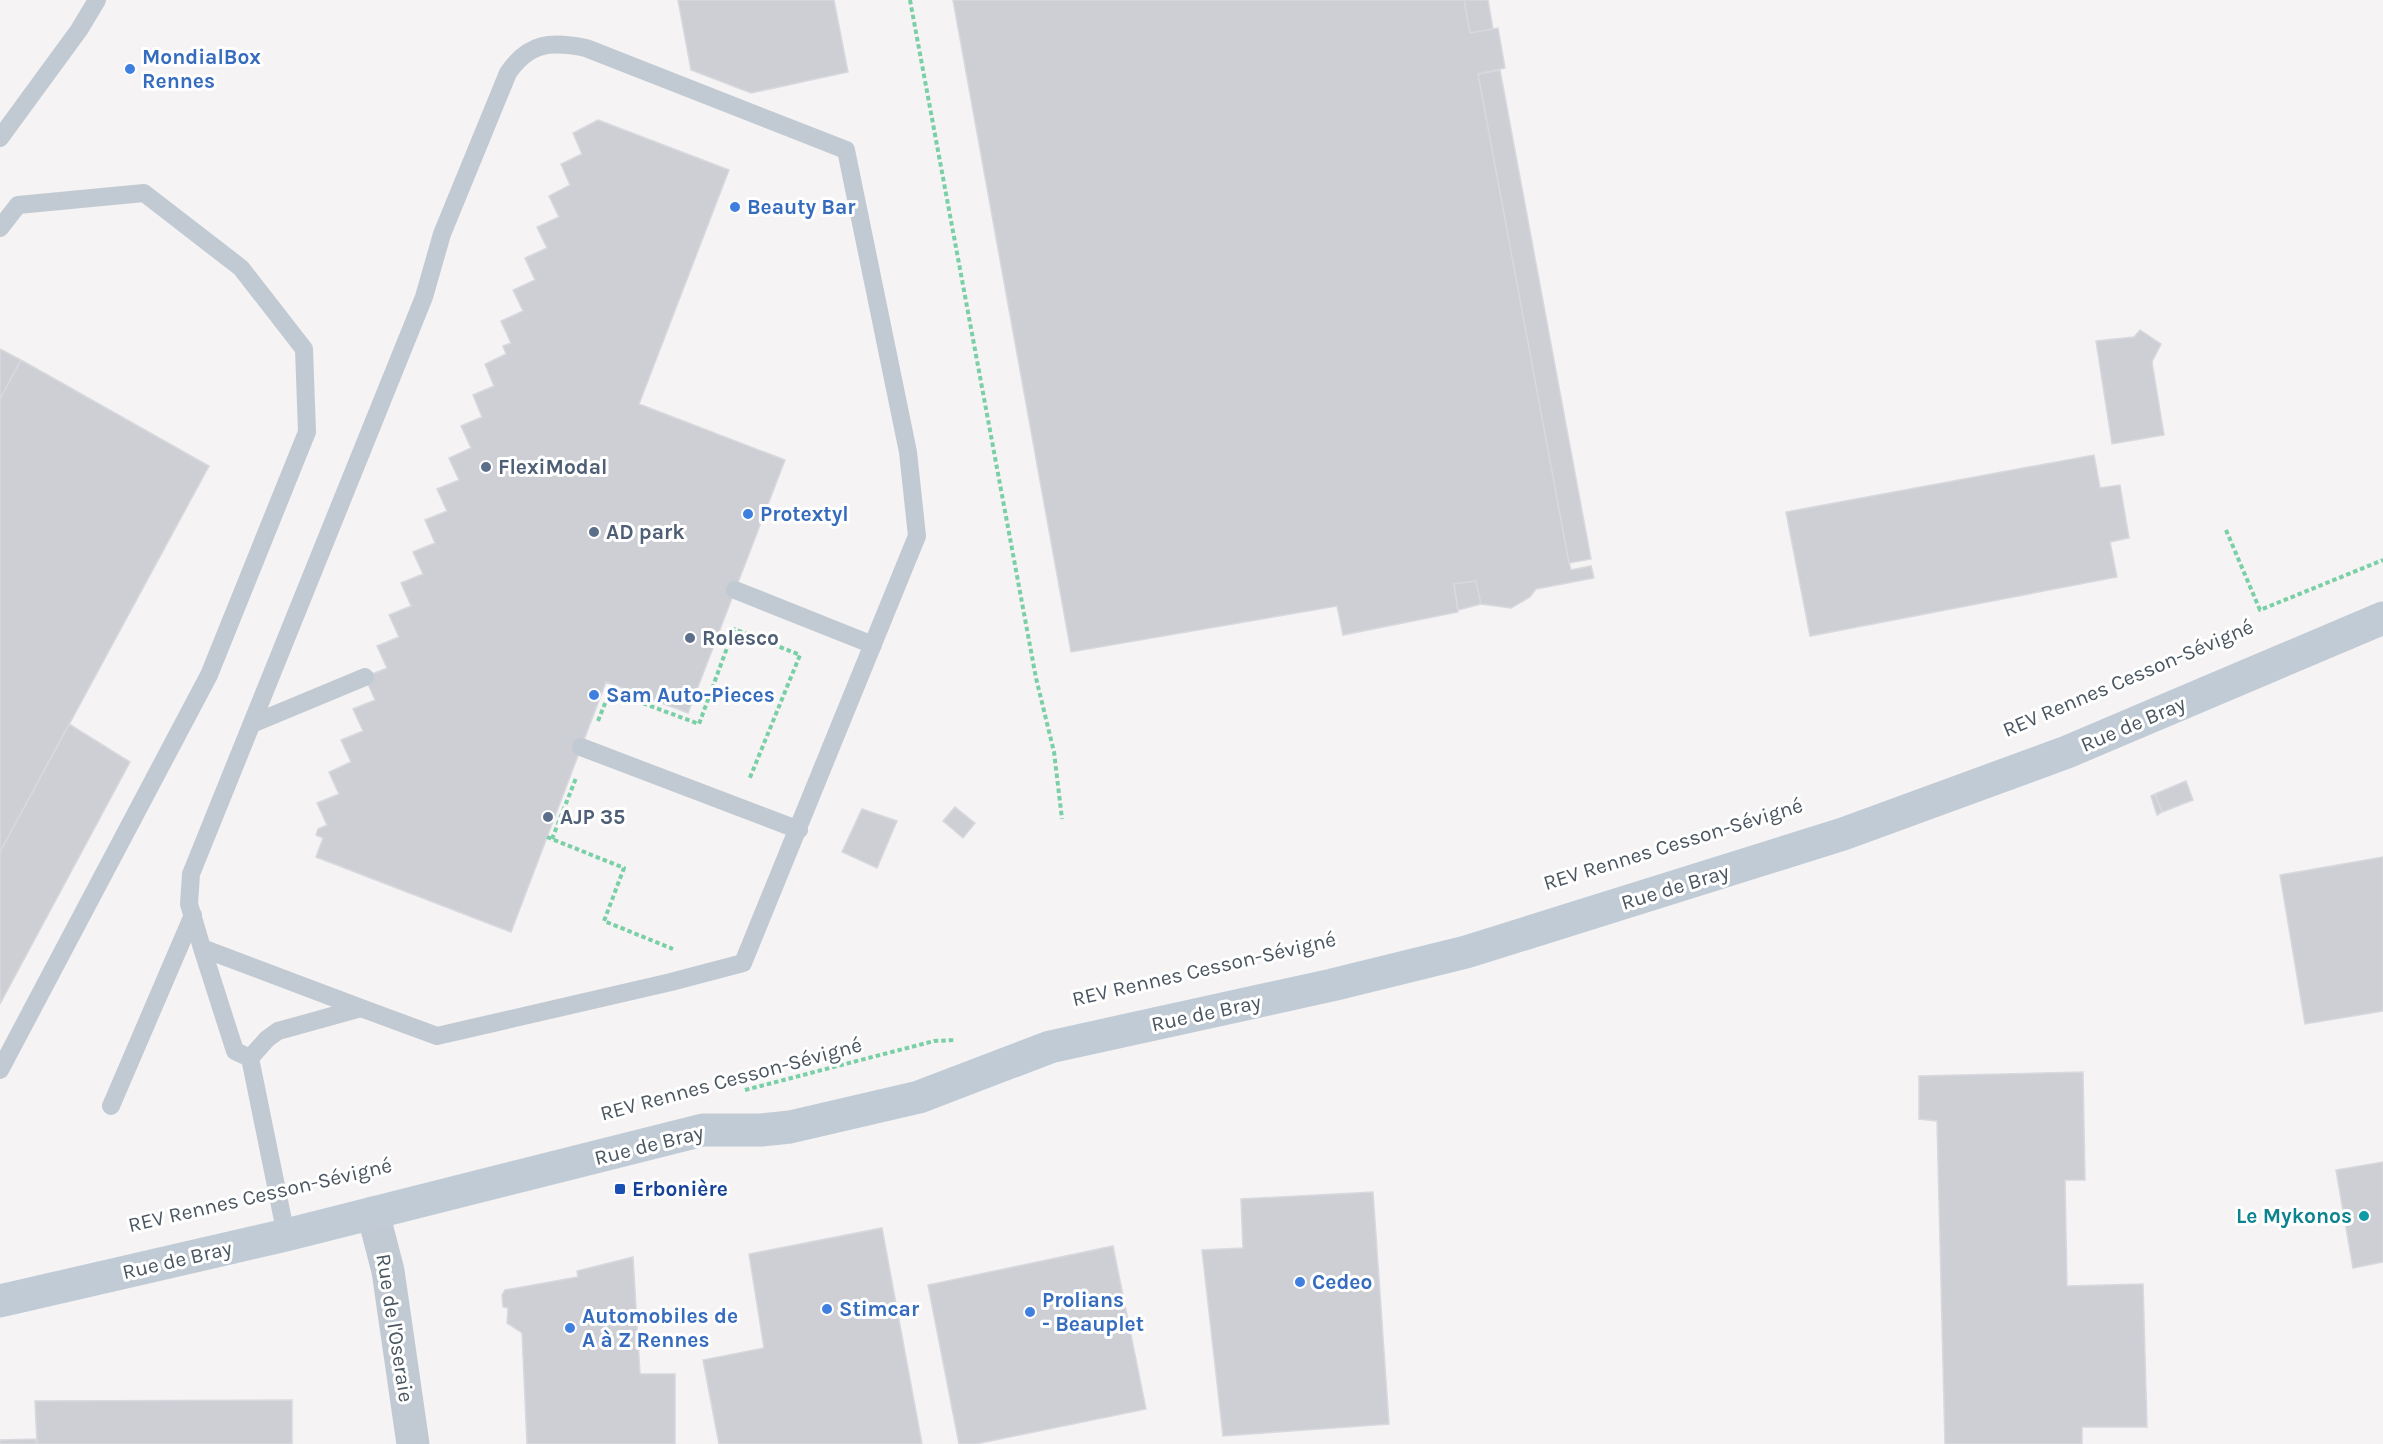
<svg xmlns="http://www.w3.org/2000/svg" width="2383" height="1444" font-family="Karla,sans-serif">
<rect width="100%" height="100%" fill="#f5f3f3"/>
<path fill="#cdcfd5" stroke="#d7d9de" stroke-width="1.5" d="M678 0H834L848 72 751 93 691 70Z
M953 0H1464L1470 33 1498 28 1505 68 1478 74 1569 563 1571 570 1591 566 1594 578 1536 589 1530 597 1511 608 1481 604 1476 581 1454 584 1458 612 1343 635 1337 606 1071 652Z
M1464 0H1488L1493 29 1470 33Z
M1500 70 1591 559 1569 563 1478 74Z
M598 120 729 170 639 404 785 460 688 713 606 682 511 932 316 857 323 838 316 835 318 829 327 825 317 803 339 794 329 772 351 762 341 740 363 731 353 709 375 700 365 677 387 668 377 646 399 637 389 615 411 606 401 583 423 574 413 552 435 543 425 520 447 511 437 489 459 480 449 458 471 448 461 426 482 417 473 395 494 386 485 364 506 354 503 346 511 343 501 321 523 311 513 290 535 280 525 258 547 248 537 227 559 217 549 196 570 185 561 164 582 154 573 133Z
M2140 330 2161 344 2152 362 2164 435 2112 444 2096 341 2134 337Z
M0 349 21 360 0 399Z
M21 360 209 466 0 852V399Z
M2094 455 2100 488 2120 485 2129 538 2110 542 2117 577 1810 636 1786 512Z
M1476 581 1481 604 1458 610 1454 584Z
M69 724 130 762 0 1004V852Z
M2186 781 2193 800 2162 812 2155 794Z
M2155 794 2162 812 2157 815 2151 796Z
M955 807 975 823 963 838 943 821Z
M862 809 897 821 877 868 842 852Z
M2383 857V1011L2305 1024 2280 875Z
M2083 1072 2085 1180H2065L2067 1286 2143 1284 2147 1427H2082V1444H1945L1937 1121 1919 1119V1076Z
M2383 1162V1262L2353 1268 2336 1170Z
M1373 1192 1389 1424 1223 1436 1202 1250 1243 1248 1241 1199Z
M882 1228 922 1444H719L703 1360 764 1348 749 1254Z
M1113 1246 1146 1409 976 1444H959L928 1285Z
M633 1257 640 1374H675V1444H527L522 1333 507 1323 508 1308 503 1307 502 1295 505 1290 578 1277 577 1271Z
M292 1400V1444H37L35 1401Z
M36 1439 37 1444H0V1440Z"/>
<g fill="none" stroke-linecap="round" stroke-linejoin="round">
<path stroke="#7ad0a6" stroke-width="4" stroke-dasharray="4.5 3" stroke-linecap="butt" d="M910 0 1036 678 1054 752 1062 819
M2226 530 2260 610 2383 560
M598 721 610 691 699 724 734 629 800 655 749 780
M547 837 624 868 604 921 673 949
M552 839 576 778
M745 1090 934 1041 956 1040"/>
<path stroke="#c1cad2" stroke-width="18" d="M0 138 79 30 97 0
M0 228 18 205 144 193 241 268 304 349 307 432 209 675 0 1070
M735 590 873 645
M252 724 365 677
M581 747 799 830
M202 948 235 1051 250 1058 286 1235
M250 1058 267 1039 278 1031 361 1008 437 1036 671 982 743 963 917 536 908 452 846 150 586 48C551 41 529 42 508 73L442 234 424 297 191 874 189 904 202 948 361 1008
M111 1106 193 915"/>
<path stroke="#c1cad2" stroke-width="33" d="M373 1213 388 1271 413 1444"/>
<path stroke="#c1cbd6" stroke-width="33" d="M0 1301 286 1235 703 1130H761L790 1127 919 1097 1050 1047 1332 985 1466 952 1843 834 2067 752 2383 618"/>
</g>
<g fill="#3f7fe0" stroke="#fff" stroke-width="2">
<circle cx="130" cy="69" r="6"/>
<circle cx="735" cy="207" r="6"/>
<circle cx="748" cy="514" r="6"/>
<circle cx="594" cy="695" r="6"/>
<circle cx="1300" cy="1282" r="6"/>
<circle cx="827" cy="1309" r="6"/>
<circle cx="1030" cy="1312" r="6"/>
<circle cx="570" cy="1328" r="6"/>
</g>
<g fill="#5c6f8a" stroke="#fff" stroke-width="2">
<circle cx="486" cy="467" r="6"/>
<circle cx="594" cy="532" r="6"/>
<circle cx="690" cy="638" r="6"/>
<circle cx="548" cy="817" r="6"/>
</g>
<rect fill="#1a4fb4" stroke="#fff" stroke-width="2" x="614" y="1183" width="12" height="12" rx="3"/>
<circle fill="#0f9aa8" stroke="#fff" stroke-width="2" cx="2364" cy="1216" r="6"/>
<g text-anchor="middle" stroke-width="6" stroke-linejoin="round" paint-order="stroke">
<g font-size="21" font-weight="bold" fill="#366cbe" stroke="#fff" text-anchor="start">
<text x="142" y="64">MondialBox<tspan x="142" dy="24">Rennes</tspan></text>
<text x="747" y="214">Beauty Bar</text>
<text x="760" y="521">Protextyl</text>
<text x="606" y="702">Sam Auto-Pieces</text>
<text x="1312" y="1289">Cedeo</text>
<text x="1042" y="1307">Prolians<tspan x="1042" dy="24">- Beauplet</tspan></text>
<text x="839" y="1316">Stimcar</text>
<text x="582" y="1323">Automobiles de<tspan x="582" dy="24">A à Z Rennes</tspan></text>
</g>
<g font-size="21" font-weight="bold" fill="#4e5e75" stroke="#fff" text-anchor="start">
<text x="498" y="474">FlexiModal</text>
<text x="606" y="539">AD park</text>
<text x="702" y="645">Rolesco</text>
<text x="560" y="824">AJP 35</text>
</g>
<g font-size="21" fill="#4a5661" stroke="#fff">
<text transform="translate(2128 678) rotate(-23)" y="7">REV Rennes Cesson-Sévigné</text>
<text transform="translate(2133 724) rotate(-23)" y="7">Rue de Bray</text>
<text transform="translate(1673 844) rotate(-17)" y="7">REV Rennes Cesson-Sévigné</text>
<text transform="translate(1675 887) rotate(-17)" y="7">Rue de Bray</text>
<text transform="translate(1204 969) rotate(-13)" y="7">REV Rennes Cesson-Sévigné</text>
<text transform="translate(1206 1013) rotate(-12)" y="7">Rue de Bray</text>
<text transform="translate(731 1079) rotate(-15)" y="7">REV Rennes Cesson-Sévigné</text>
<text transform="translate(649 1145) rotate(-14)" y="7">Rue de Bray</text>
<text transform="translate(260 1195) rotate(-13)" y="7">REV Rennes Cesson-Sévigné</text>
<text transform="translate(177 1260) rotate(-13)" y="7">Rue de Bray</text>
<text transform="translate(395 1328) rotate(81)" y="7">Rue de l'Oseraie</text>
</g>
<g font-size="21" font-weight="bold" fill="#164399" stroke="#fff" text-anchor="start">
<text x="632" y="1196">Erbonière</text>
</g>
<g font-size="21" font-weight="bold" fill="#0d838f" stroke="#fff" text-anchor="end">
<text x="2352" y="1223">Le Mykonos</text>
</g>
</g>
</svg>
